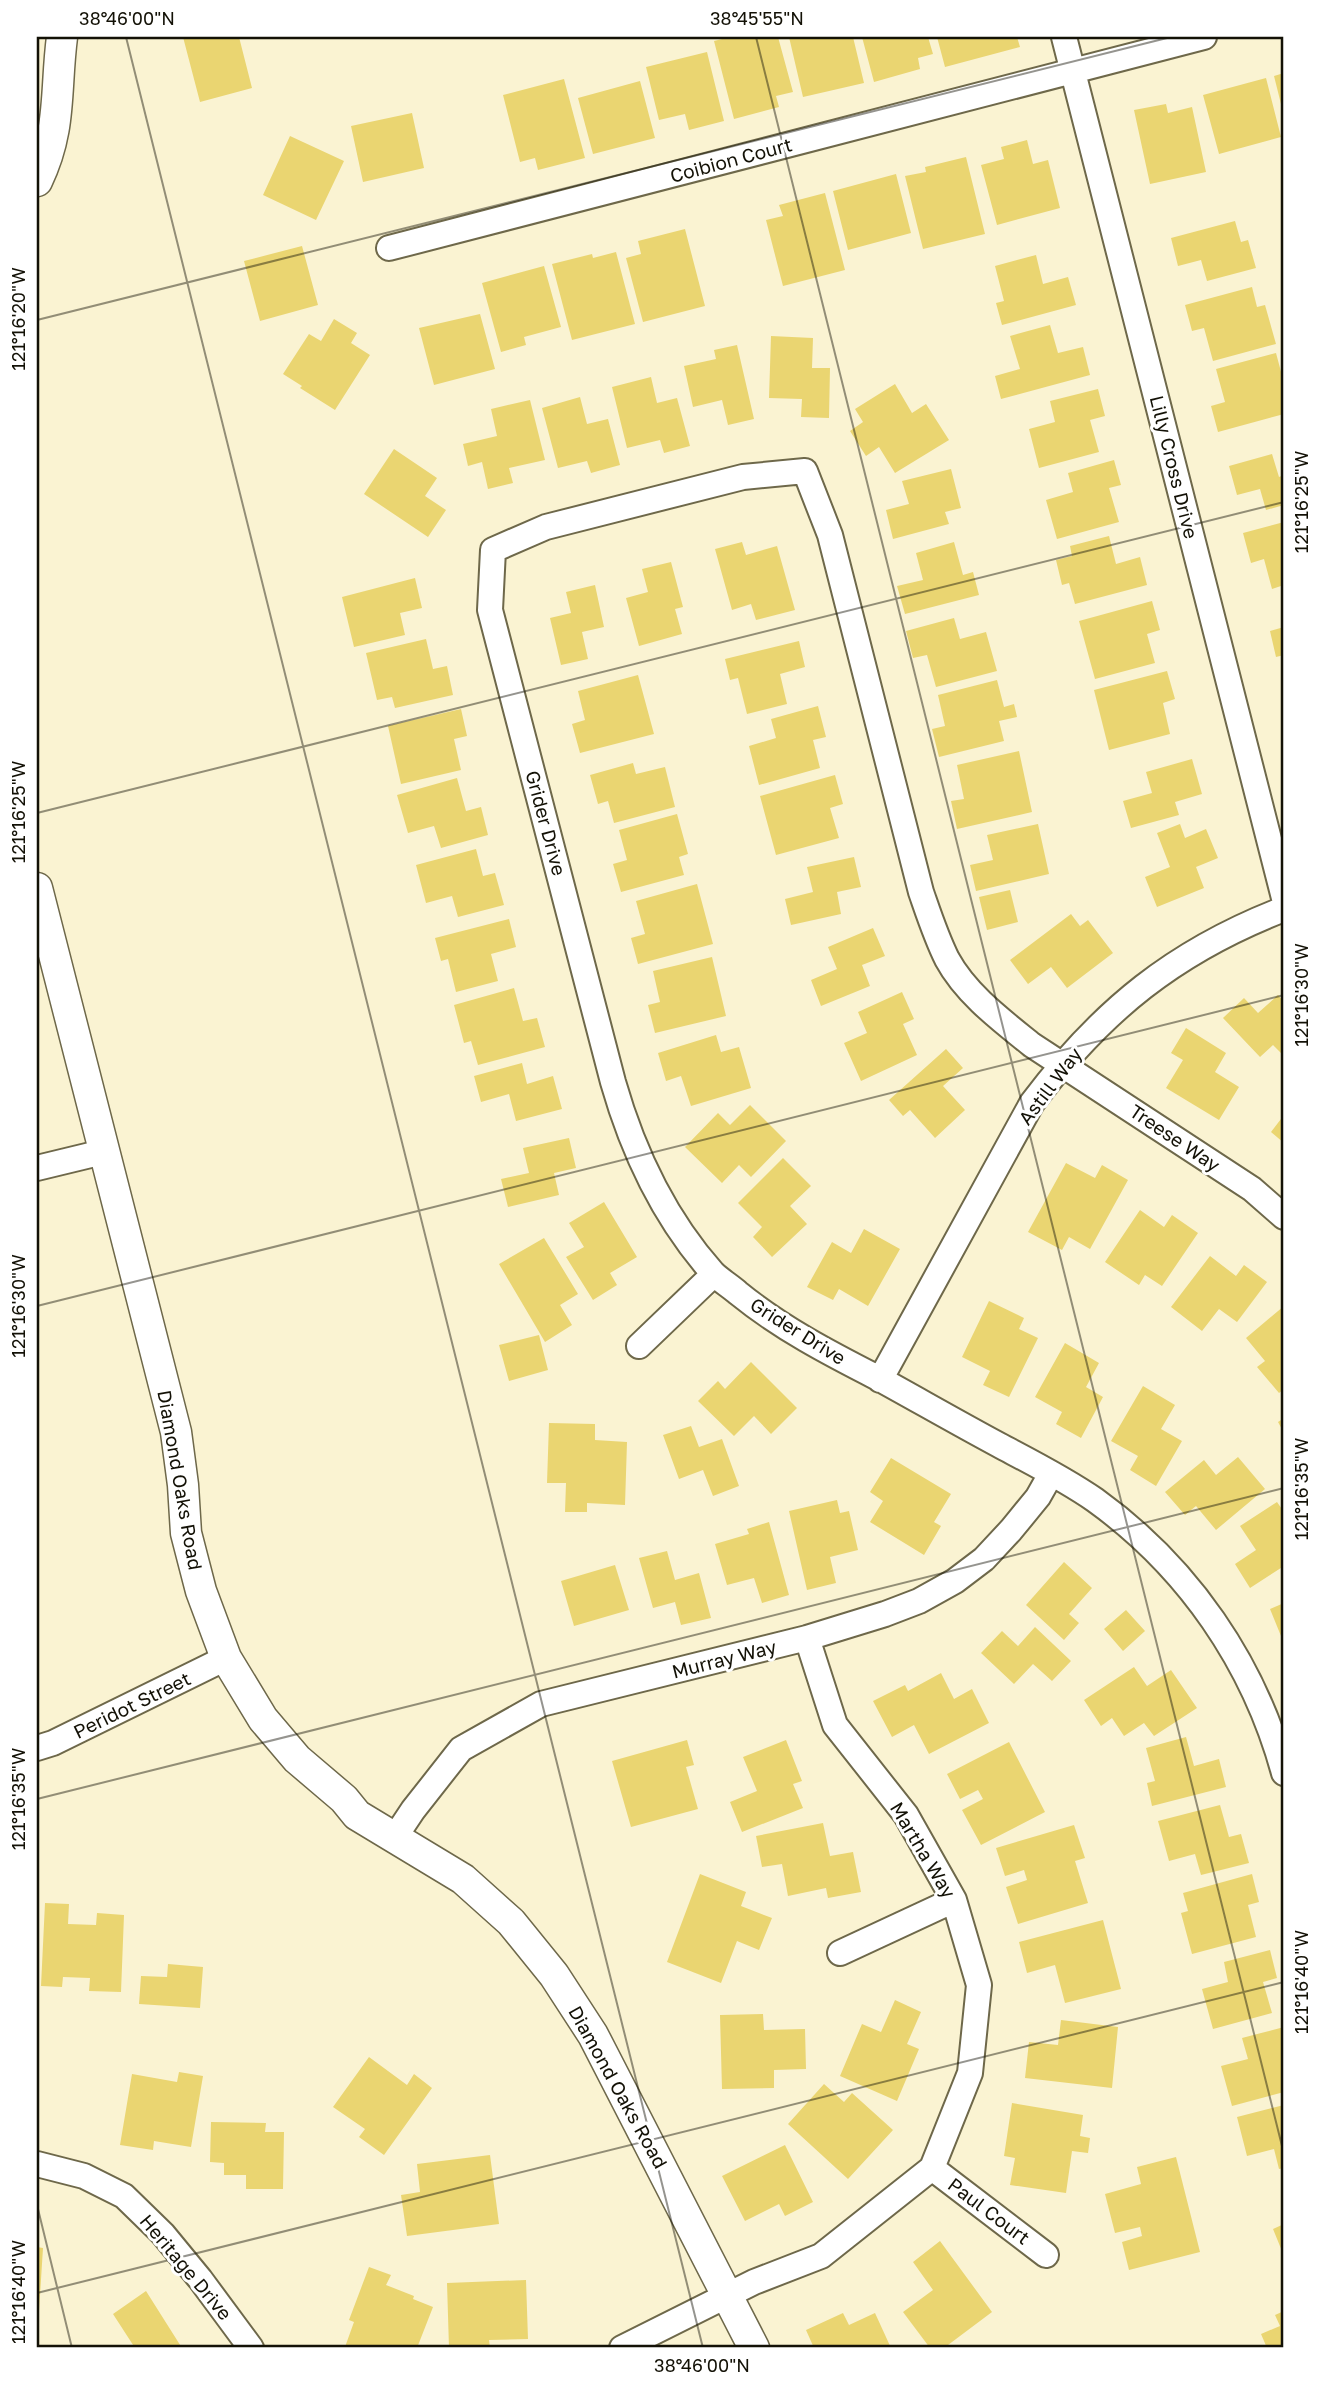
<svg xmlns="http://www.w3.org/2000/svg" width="1321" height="2385" font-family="'Golos Text',sans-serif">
<rect width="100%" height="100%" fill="#faf3d2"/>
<path fill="#ead571" d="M183 37H239L252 88 200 102Z
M730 37H778L793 92 776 96 779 107 734 119 714 41Z
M789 37H853L864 83 803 97Z
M862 37H928L933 54 918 58 920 69 874 82Z
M937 37H1017L1020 47 945 67Z
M707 52 724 121 689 130 685 114 659 120 646 67Z
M1284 73V112H1283L1274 76Z
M1266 78 1281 137 1219 154 1203 95Z
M564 79 585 158 538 170 535 158 520 162 503 95Z
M640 81 655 138 593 154 578 98Z
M1166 104 1168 113 1192 107 1206 172 1150 184 1134 110Z
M412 113 424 168 363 182 351 126Z
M290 136 344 161 316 220 263 195Z
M1027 140 1033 164 1048 160 1060 208 997 225 981 165 1004 159 1001 147Z
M966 157 985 234 923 249 905 176 926 172 925 167Z
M896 174 911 233 848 250 833 191Z
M825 193 845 270 783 286 766 220 783 216 779 205Z
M1235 221 1241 242 1248 240 1256 268 1207 281 1201 260 1178 266 1171 238Z
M685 229 705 306 643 322 626 258 641 254 638 241Z
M302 246 318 305 260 321 244 261Z
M616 252 635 324 572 340 552 264 592 254 593 258Z
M1036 255 1043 284 1068 277 1076 305 1002 325 996 303 1004 301 995 266Z
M544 266 561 327 524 337 526 345 501 352 482 283Z
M1252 287 1257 307 1265 305 1276 344 1213 361 1204 328 1192 331 1185 305Z
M480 314 495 369 434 385 419 328Z
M334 319 357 333 351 343 370 355 335 410 300 388 302 386 283 374 309 334 321 341Z
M1050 325 1058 353 1083 347 1090 375 1001 399 995 376 1020 369 1010 336Z
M771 336 813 338 812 368H830L829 418 801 417 802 399 769 398Z
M737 345 754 419 728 425 722 400 693 407 684 366 716 359 714 350Z
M1276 353 1284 383V414L1218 432 1211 406 1225 402 1216 369Z
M651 377 657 403 677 398 690 446 664 453 660 440 627 448 612 387Z
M895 384 912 413 926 404 949 440 895 473 879 447 866 456 850 431 863 422 855 409Z
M1098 389 1105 416 1090 420 1099 452 1039 468 1029 429 1055 422 1050 401Z
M580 397 587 424 608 419 620 465 591 473 587 461 558 468 542 408Z
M530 400 545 460 509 468 513 483 488 489 482 462 468 466 463 444 497 436 491 409Z
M394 449 437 478 425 496 446 510 428 537 364 494Z
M1272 454 1279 477 1284 475V505L1266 510 1260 489 1237 495 1229 466Z
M1114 460 1121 485 1109 488 1119 522 1057 539 1046 500 1073 492 1068 473Z
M951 469 961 508 945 512 949 524 893 539 886 510 909 504 902 481Z
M1284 522V585L1272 589 1264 559 1251 563 1243 533Z
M1109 536 1116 564 1140 557 1147 585 1075 604 1069 583 1062 585 1056 560 1072 556 1070 546Z
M742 542 746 555 777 546 795 610 756 620 751 604 732 610 715 549Z
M954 542 963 575 973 572 979 595 905 614 897 586 923 580 916 553Z
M671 562 683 607 675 609 682 634 639 646 626 598 648 592 642 569Z
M415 578 422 608 400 613 405 635 354 647 342 597Z
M595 585 604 627 582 632 588 659 561 665 550 618 571 613 566 592Z
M1152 601 1160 630 1147 634 1155 663 1095 679 1079 621Z
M954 618 960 639 986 632 997 671 936 687 927 655 913 658 906 631Z
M1284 627V655L1276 657 1270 631Z
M426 639 433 669 447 666 453 695 395 708 392 697 377 700 366 653Z
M799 641 805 667 780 674 787 704 747 714 738 678 730 680 725 659Z
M1167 671 1175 699 1163 703 1170 734 1109 750 1094 690Z
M638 675 654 734 580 753 572 724 585 720 578 691Z
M997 680 1004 707 1014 704 1017 717 999 721 1004 741 939 757 932 729 945 726 938 695Z
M818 706 826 737 813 740 820 768 759 785 749 746 776 738 771 719Z
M461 709 467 736 454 739 461 770 401 784 388 726Z
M1019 751 1032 812 957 829 951 801 964 799 957 765Z
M1192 759 1202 794 1175 802 1179 815 1131 828 1123 801 1152 793 1146 772Z
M633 763 636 774 665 767 675 807 614 823 608 801 598 804 590 775Z
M835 775 843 804 830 808 839 838 776 855 760 796Z
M457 778 466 811 481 807 488 835 441 848 434 826 408 833 397 795Z
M677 814 688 854 679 857 684 875 621 892 613 864 627 860 619 830Z
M1038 824 1049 874 976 891 970 865 993 860 987 835Z
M1180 824 1185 838 1206 829 1218 858 1196 867 1204 888 1157 907 1145 877 1170 867 1157 833Z
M476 849 483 876 495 873 504 905 458 917 452 896 426 903 416 865Z
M854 857 861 887 837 892 841 914 791 925 785 899 813 892 807 867Z
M697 884 713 944 638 964 631 938 645 934 636 901Z
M1010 890 1018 922 987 930 979 897Z
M1071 914 1080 926 1088 920 1113 953 1067 988 1051 967 1028 984 1010 960Z
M509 919 516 947 491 954 498 981 456 992 448 959 441 961 435 938Z
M873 928 885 956 862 965 870 986 821 1006 811 980 837 969 828 947Z
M712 957 726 1016 655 1033 648 1005 660 1002 653 971Z
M514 988 523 1021 537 1018 545 1047 478 1065 471 1041 464 1043 454 1005Z
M902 992 914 1019 903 1024 917 1055 861 1081 844 1043 867 1033 858 1012Z
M1278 995 1284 1002V1056L1273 1045 1260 1057 1223 1018 1244 998 1258 1013Z
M1186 1028 1226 1053 1215 1072 1239 1087 1219 1120 1166 1088 1183 1060 1171 1053Z
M716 1035 721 1052 739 1047 751 1088 691 1106 681 1076 666 1081 658 1053Z
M946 1049 963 1068 943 1086 965 1110 935 1138 910 1110 903 1116 889 1100Z
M522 1063 527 1084 553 1076 562 1109 516 1121 509 1094 481 1102 474 1076Z
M750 1105 786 1141 751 1177 739 1165 722 1183 685 1147 718 1113 730 1125Z
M1284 1115V1143L1271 1132Z
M569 1138 576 1168 554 1173 559 1195 508 1207 501 1179 529 1173 523 1148Z
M783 1158 811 1186 790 1206 807 1224 772 1257 753 1237 762 1227 738 1203Z
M1066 1163 1095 1178 1102 1165 1128 1180 1090 1249 1069 1237 1062 1250 1028 1232Z
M604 1202 637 1257 610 1273 617 1285 593 1300 566 1257 584 1247 569 1223Z
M1140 1210 1164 1227 1172 1215 1198 1233 1162 1286 1145 1275 1139 1285 1105 1262Z
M864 1229 900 1249 868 1306 839 1289 833 1300 807 1287 832 1242 851 1253Z
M544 1238 578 1294 560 1305 572 1325 545 1342 499 1264Z
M1210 1256 1236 1276 1244 1265 1267 1282 1237 1322 1219 1309 1202 1331 1171 1307Z
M989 1301 1024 1318 1019 1329 1038 1338 1009 1397 983 1385 990 1371 962 1357Z
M1284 1306V1389L1279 1393 1257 1367 1265 1361 1246 1338Z
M539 1335 548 1370 509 1381 499 1345Z
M1065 1343 1099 1363 1086 1387 1103 1397 1081 1438 1056 1424 1062 1412 1035 1397Z
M751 1362 797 1408 771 1434 754 1416 734 1436 698 1401 718 1381 725 1389Z
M1143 1386 1175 1405 1161 1429 1182 1441 1156 1486 1130 1470 1138 1456 1111 1441Z
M1284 1418V1433L1278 1422Z
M549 1423 595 1424V1440L627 1442 625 1505 587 1503V1512H565L566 1483H547Z
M691 1426 699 1447 722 1439 739 1486 713 1496 703 1470 679 1479 663 1435Z
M1238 1457 1265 1489 1216 1530 1196 1506 1185 1515 1165 1492 1204 1460 1216 1475Z
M891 1458 951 1494 934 1522 941 1526 924 1555 870 1522 883 1501 870 1492Z
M837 1500 840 1513 849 1511 858 1550 830 1557 836 1583 807 1590 789 1511Z
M1277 1502 1284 1512V1566L1250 1588 1235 1564 1256 1550 1240 1526Z
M769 1522 789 1595 762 1603 754 1578 727 1585 715 1544 749 1534 747 1529Z
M667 1551 675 1580 699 1573 711 1618 681 1625 675 1602 653 1608 639 1558Z
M1064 1562 1092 1588 1069 1614 1079 1623 1064 1640 1026 1605Z
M615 1565 629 1610 574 1626 561 1581Z
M1284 1603V1635L1281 1636 1270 1609Z
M1126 1610 1145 1631 1123 1651 1104 1629Z
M1035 1627 1071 1661 1052 1681 1033 1664 1014 1684 981 1653 1002 1631 1018 1646Z
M1134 1667 1147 1686 1171 1670 1197 1708 1154 1736 1144 1723 1124 1736 1112 1718 1101 1726 1084 1700Z
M941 1673 954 1699 972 1689 989 1723 929 1754 914 1725 892 1737 873 1701 905 1685 908 1691Z
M1186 1737 1194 1766 1219 1759 1226 1787 1152 1806 1147 1783 1155 1781 1146 1748Z
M687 1740 694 1765 686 1767 698 1809 631 1827 612 1761Z
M786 1740 802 1781 793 1784 803 1808 742 1832 730 1802 757 1791 743 1757Z
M1009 1742 1045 1812 981 1845 962 1810 983 1799 978 1790 960 1799 947 1774Z
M1220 1805 1229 1837 1241 1834 1249 1863 1201 1875 1195 1854 1169 1861 1158 1821Z
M823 1823 830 1856 853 1852 861 1892 828 1898 826 1888 788 1896 782 1864 762 1867 756 1836Z
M1074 1825 1085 1858 1075 1861 1088 1903 1018 1924 1006 1887 1027 1880 1024 1870 1005 1876 996 1848Z
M700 1874 746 1892 741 1906 772 1918 759 1950 737 1941 721 1983 667 1962Z
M1252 1874 1259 1902 1248 1905 1256 1937 1192 1954 1181 1913 1188 1911 1183 1893Z
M45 1903 69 1904 68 1924 96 1925 97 1913 124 1915 121 1992 89 1991 90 1978 63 1977 62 1987 41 1986Z
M1103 1920 1121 1989 1065 2003 1055 1965 1027 1973 1019 1942Z
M1270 1950 1277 1978 1263 1982 1272 2013 1213 2029 1202 1989 1228 1982 1224 1962Z
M168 1964 203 1967 200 2008 139 2004 141 1976 167 1977Z
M895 2000 921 2012 907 2044 919 2049 897 2101 840 2076 862 2024 881 2032Z
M763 2014 764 2030 805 2029 806 2069 774 2070V2088L722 2089 720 2015Z
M1061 2020 1118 2027 1112 2088 1025 2078 1029 2042 1058 2045Z
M1284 2027V2092L1232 2106 1221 2066 1248 2059 1242 2038Z
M369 2057 407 2085 414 2074 432 2088 384 2155 359 2137 365 2129 333 2107Z
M179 2072 203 2076 191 2147 154 2141 153 2150 120 2145 132 2074 177 2082Z
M824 2084 844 2102 852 2093 893 2130 848 2179 788 2124Z
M1012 2103 1083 2115 1080 2136 1090 2138 1088 2153 1072 2151 1066 2193 1010 2185 1015 2158 1004 2156Z
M1284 2105V2168L1279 2169 1274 2149 1247 2156 1237 2117Z
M211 2122 266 2123 265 2132H284L283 2189H246V2175H224V2163L210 2162Z
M785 2145 813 2202 785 2216 779 2204 745 2221 722 2176Z
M490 2155 499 2224 407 2236 401 2195 420 2192 417 2164Z
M1176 2157 1200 2252 1129 2270 1122 2242 1142 2236 1140 2227 1115 2233 1105 2194 1141 2184 1137 2167Z
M1284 2224V2256L1273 2229Z
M940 2241 992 2312 944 2348H930L903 2312 933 2290 913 2262Z
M37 2247 43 2248 39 2311H37Z
M369 2267 391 2275 386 2285 414 2296 413 2299 433 2307 417 2348H406L397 2345 396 2348 345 2347 354 2322 349 2320Z
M526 2280 528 2339 489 2340 490 2348H449L447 2283Z
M146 2291 182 2348H135L113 2314Z
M1284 2311V2348H1267L1261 2334 1280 2326 1275 2315Z
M843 2313 849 2325 875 2313 891 2348H814L806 2330Z"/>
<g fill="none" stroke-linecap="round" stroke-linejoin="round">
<defs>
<path id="minor" d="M1064 37 1284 898
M389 248 1204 37
M37 1168 103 1152
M1284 1217 1252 1189 1032 1045C1001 1020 966 994 947 959 936 937 929 915 921 892L830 535 805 471 743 477 546 527 493 550 490 610 613 1082C633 1152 664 1218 713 1273 720 1280 730 1286 738 1293 781 1328 829 1353 878 1378 918 1400 958 1423 999 1445 1031 1462 1065 1479 1095 1500 1188 1567 1254 1663 1284 1773
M639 1346 714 1274
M880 1380 1032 1103C1102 1010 1175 951 1284 909
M37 1748 53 1743 226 1658
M395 1837 413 1810 461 1749 541 1704 807 1638 885 1614 919 1601 955 1581 984 1559 1011 1530 1038 1497 1051 1474
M840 1953 954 1900
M37 2164 84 2176 124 2196 163 2234 200 2279 251 2348
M932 2168 1046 2255
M622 2348 754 2282 821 2256 932 2168 970 2073 979 1985 954 1900 906 1815 835 1725 807 1638"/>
<path id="tertiary" d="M37 181C62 129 55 91 62 37
M37 888 176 1432 183 1485 186 1533 201 1591 226 1658 263 1719 297 1759 344 1799 357 1815 463 1879 511 1922 554 1975 593 2035 754 2348"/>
</defs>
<use href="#minor" stroke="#6e684a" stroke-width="28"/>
<use href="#tertiary" stroke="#6e684a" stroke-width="33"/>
<use href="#minor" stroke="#fff" stroke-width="24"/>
<use href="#tertiary" stroke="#fff" stroke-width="30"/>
</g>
<path fill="none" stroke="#131106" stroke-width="2" stroke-opacity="0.45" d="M126 37 703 2348M756 37 1284 2154M37 320 1171 37M37 813 1284 502M37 1306 1284 995M37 1799 1284 1488M37 2205 72 2348M37 2293 1284 1982"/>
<g text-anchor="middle" stroke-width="6" stroke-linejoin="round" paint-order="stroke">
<g font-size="19" fill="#131106" stroke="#fff">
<text transform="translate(731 160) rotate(-15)" y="7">Coibion Court</text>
<text transform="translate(1174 467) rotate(76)" y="7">Lilly Cross Drive</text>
<text transform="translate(546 823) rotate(75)" y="7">Grider Drive</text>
<text transform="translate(1050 1086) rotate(-53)" y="7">Astill Way</text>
<text transform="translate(1175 1138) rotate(34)" y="7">Treese Way</text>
<text transform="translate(798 1331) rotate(32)" y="7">Grider Drive</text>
<text transform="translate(180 1480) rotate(80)" y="7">Diamond Oaks Road</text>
<text transform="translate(724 1659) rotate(-14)" y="7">Murray Way</text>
<text transform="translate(132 1705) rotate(-26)" y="7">Peridot Street</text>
<text transform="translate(923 1850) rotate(59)" y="7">Martha Way</text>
<text transform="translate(618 2087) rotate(61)" y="7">Diamond Oaks Road</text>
<text transform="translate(989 2211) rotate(37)" y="7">Paul Court</text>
<text transform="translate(186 2267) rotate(50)" y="7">Heritage Drive</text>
</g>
</g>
<rect width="1321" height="2385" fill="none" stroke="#ffffff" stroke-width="77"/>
<rect x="38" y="38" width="1244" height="2308" fill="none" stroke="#131106" stroke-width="2.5"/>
<g font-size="18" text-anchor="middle" fill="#131106">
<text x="127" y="25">38°46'00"N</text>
<text x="757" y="25">38°45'55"N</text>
<text transform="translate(19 319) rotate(-90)" y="6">121°16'20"W</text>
<text transform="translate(1302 502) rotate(-90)" y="6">121°16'25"W</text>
<text transform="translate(19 812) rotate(-90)" y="6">121°16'25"W</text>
<text transform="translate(1302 995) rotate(-90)" y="6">121°16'30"W</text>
<text transform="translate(19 1306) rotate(-90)" y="6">121°16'30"W</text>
<text transform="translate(1302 1489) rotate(-90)" y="6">121°16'35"W</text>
<text transform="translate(19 1799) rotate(-90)" y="6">121°16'35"W</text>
<text transform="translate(1302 1982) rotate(-90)" y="6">121°16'40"W</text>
<text transform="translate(19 2292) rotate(-90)" y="6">121°16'40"W</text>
<text x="702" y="2372">38°46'00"N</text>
</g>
</svg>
